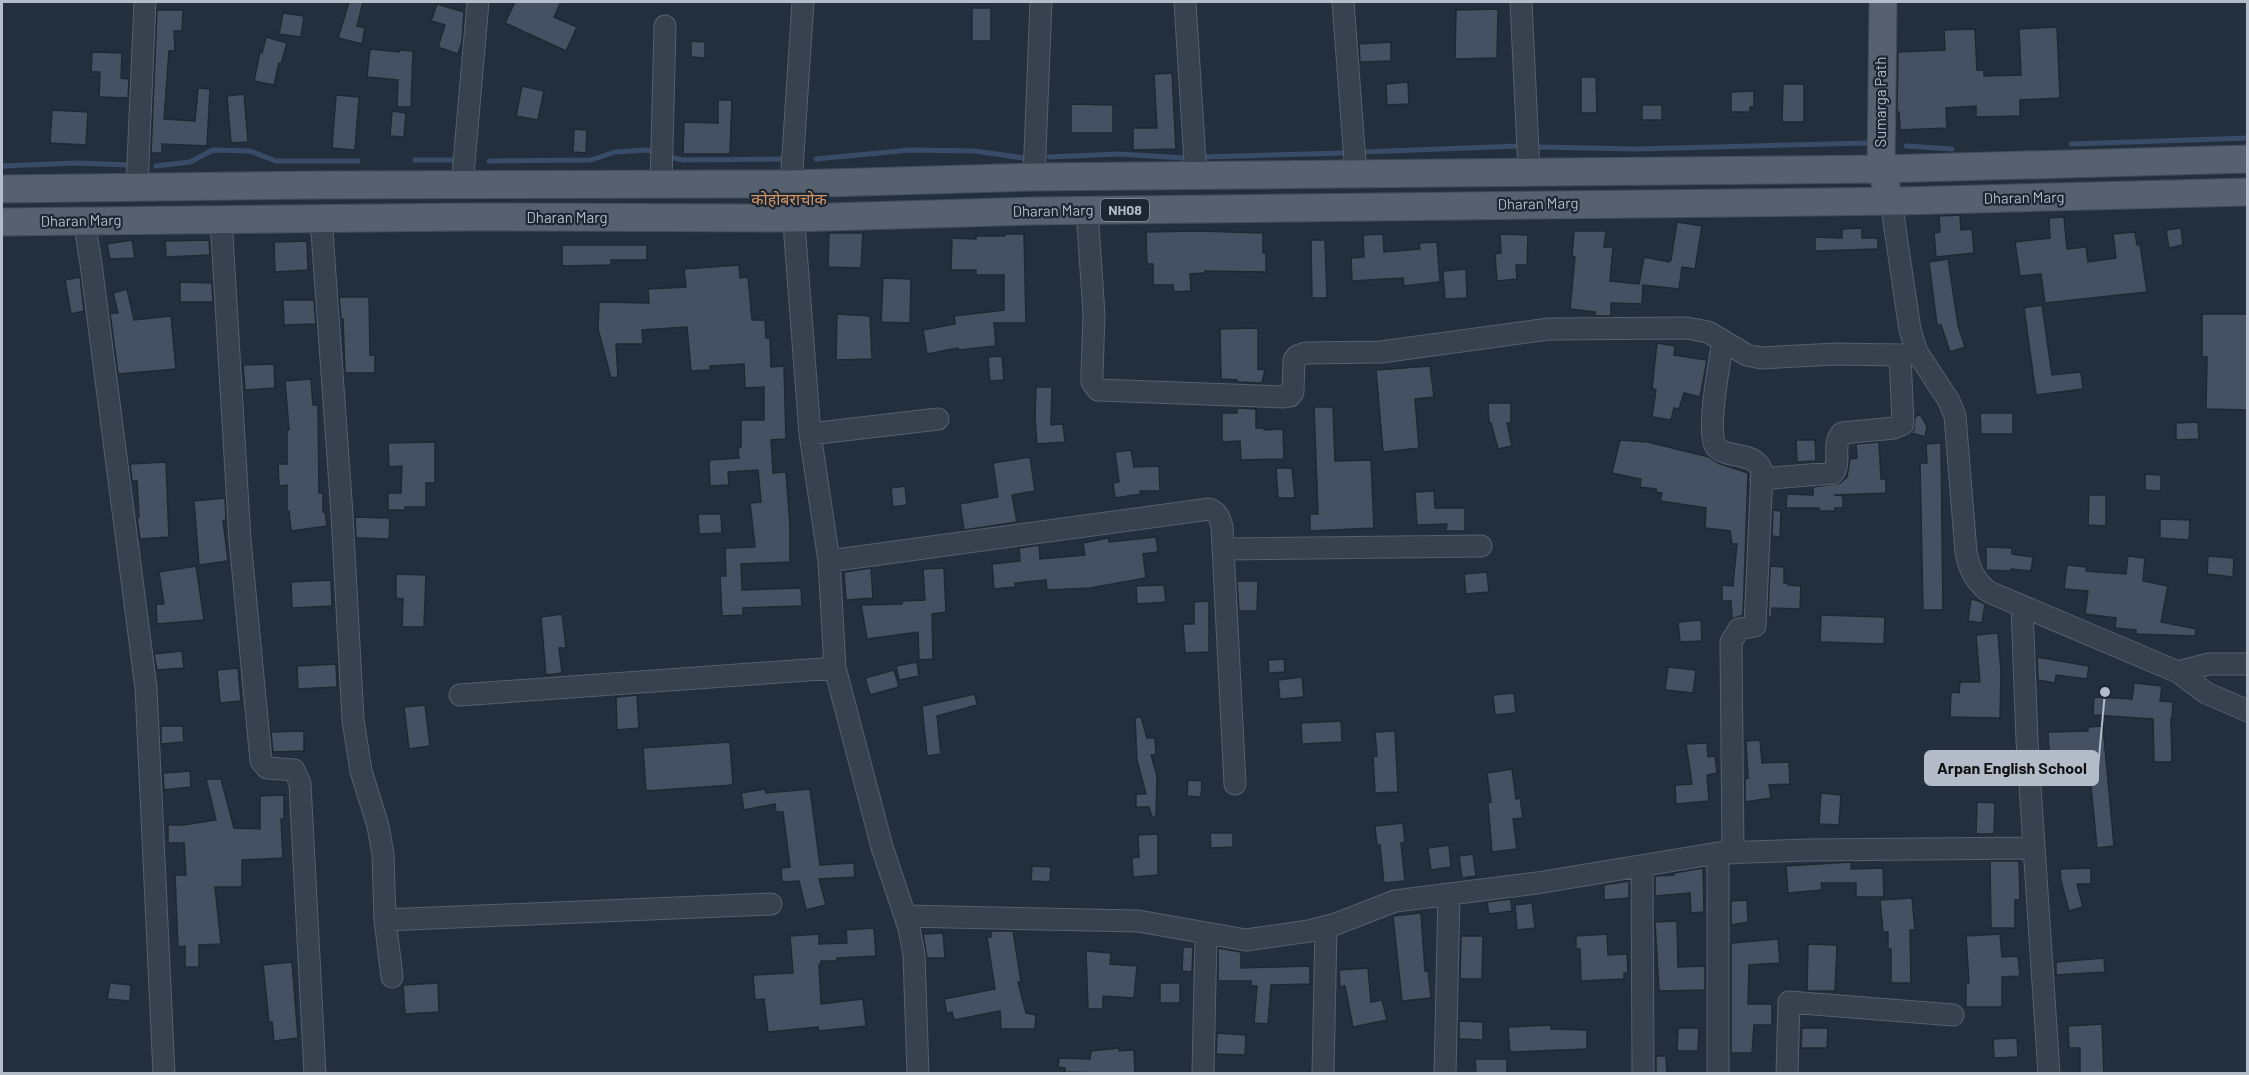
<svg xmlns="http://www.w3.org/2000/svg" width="2249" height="1075" font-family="Barlow,'Noto Sans Devanagari',sans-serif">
<rect width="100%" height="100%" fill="#242f3e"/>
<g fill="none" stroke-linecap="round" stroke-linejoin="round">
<path stroke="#394c67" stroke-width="5" d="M2071 144 2248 138
M1906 146 1952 149
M1540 147 1636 149 1868 143
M1363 152 1518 146
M665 156 683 160 782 159
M1049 157 1118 154 1185 158
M1203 157 1345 153
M816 159 910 150 975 151 1024 158
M415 160H459
M489 161 591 160 615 152 647 150 656 153
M2 166 78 163 128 165
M156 166 190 162 213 150 250 151 276 161H358"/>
</g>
<path fill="#455162" stroke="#1f2835" stroke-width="1.5" d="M349 2H363L357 26 365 28 362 44 338 38Z
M515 2H561L554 17 577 27 566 51 505 23Z
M437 4 464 12 462 42 458 54 438 47 445 25 431 21Z
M972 8H991V41H972Z
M1498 9 1497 58 1455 59 1456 10Z
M157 10H183L182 31H174L175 51H169L164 119 195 121 198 88 210 89 207 146 162 144V153H151Z
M283 13 304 16 301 37 279 34Z
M2057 27 2060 98 2020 100V116L1976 117V106L1946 108 1947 128 1900 130 1899 112H1897L1898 52 1945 50 1944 30 1975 29 1977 70H1984V76L2021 75 2019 29Z
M266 37 287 43 281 64 279 63 274 85 254 81 260 52 262 53Z
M691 41 705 42V58L691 57Z
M1391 42V61L1360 62 1359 44Z
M370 49 399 52V50L413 51 411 107H397L398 80 367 77Z
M92 52 122 53 121 78 129 79 128 98 99 97 100 72H91Z
M1172 73 1176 149 1133 150V128H1157L1154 74Z
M1581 77H1596L1597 113H1581Z
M1408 82 1409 104 1387 105 1386 84Z
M1783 84H1804V122H1782Z
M522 86 544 91 538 120 516 116Z
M1754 91V107H1750V112H1731V92Z
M244 94 248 142 231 143 227 96Z
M336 95 359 97 355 150 332 148Z
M718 100H732L730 154H683L684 122 718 123Z
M1071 104 1113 105V133H1071Z
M1642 105H1662V120H1642Z
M52 110 88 112 86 145 50 143Z
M392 111 406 113 404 137 390 136Z
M574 129 587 130 586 153 573 152Z
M1960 215 1961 230 1972 229 1974 253 1936 257 1934 233 1940 232 1939 216Z
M2064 217 2067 249 2086 247 2088 262 2116 258 2113 234 2135 232 2137 245 2140 244 2147 292 2045 303 2041 274 2020 276 2015 242 2050 238 2049 218Z
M1677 222 1702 226 1695 269 1682 267 1679 289 1643 285 1642 304 1611 303V316H1595V312L1570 309 1575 257 1572 256 1574 231H1606L1604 247H1613L1610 281 1639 284 1644 257 1669 262 1671 260Z
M1862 228V238H1878V249L1815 251V237L1842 238V229Z
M2181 228 2183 245 2169 248 2166 230Z
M1199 231 1263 233V253H1266V272L1205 271V273L1190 274 1191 291 1174 292 1173 285H1153V264H1147L1146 232Z
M829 233H863L861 268 828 267Z
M1005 234H1024L1026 323H994L996 346 958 350V348L927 354 923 330 955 324 954 316 1004 310V275H976V270H951L952 238 976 239V236H1005Z
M1383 234 1384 252 1420 249 1419 243 1437 242 1440 282 1404 286 1403 278 1352 281 1351 258 1364 257 1363 235Z
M1500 234 1528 235 1527 265H1516L1517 279 1497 281 1495 254 1501 253Z
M132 240 135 258 110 259 107 244Z
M209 240 210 255 166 257 165 241Z
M1311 240H1325L1327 298H1312Z
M307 241 308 270 275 272 274 242Z
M562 245H647V260H611V265L562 266Z
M1948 259 1958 325 1965 347 1950 352 1941 325H1937L1929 262Z
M739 265 740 278 748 277 752 320H765L766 338H770L771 367 784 366 786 439 771 440 773 473 786 472 790 526V562L741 564 742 590 801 588 802 606 743 608V615L722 616 720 576H726L725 548 755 547 750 503 761 502 758 470 728 472 729 485 710 486 709 460 739 458 738 448 741 447V420H764V387L745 388 744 364 710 366V370L691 371 687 327 642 330 643 344H616L618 377 611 378 598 329 599 302 649 303 648 289 686 287 684 269Z
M1466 269 1467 298 1445 299 1443 271Z
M80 277 84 311 71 314 65 280Z
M883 278 911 279 910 323 881 322Z
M180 282 212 283 213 302H180Z
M127 289 134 320 171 316 176 369 118 374 110 313H118L113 293Z
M339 297H369L370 355H375V373H345L343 319H341Z
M283 300H314L316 324 284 325Z
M2042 305 2052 375 2081 372 2083 389 2036 395 2024 308Z
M837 314 870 316 872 359 836 360Z
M2202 314H2247V410L2206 409 2207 357H2202Z
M1258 328V369L1265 370 1262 383 1237 382V380L1221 379 1220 329Z
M1657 343 1675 346 1674 355 1707 360 1700 397 1684 393 1679 409 1674 408 1671 420 1652 417 1656 390 1652 388Z
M1002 356 1004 380 990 381 988 357Z
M274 364 275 388 245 390 243 365Z
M1430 366 1434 397 1415 399 1419 448 1383 452 1376 370Z
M311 379 313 405H318L319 493H323V512H325L327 526 291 531 289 511H287V485L279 486 278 464H287V430H289L285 381Z
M1036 387H1052L1051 425 1063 424 1065 442 1037 444 1035 418Z
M1488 403H1511V423H1507L1512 446 1498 449 1491 423H1489Z
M1314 407H1333L1335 461 1371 460 1374 528 1310 531V514H1318Z
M1237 408 1256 409V428H1264V430L1283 429 1284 459 1241 460 1240 441 1222 442V413H1237Z
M1980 413H2013V434H1981Z
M1920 414 1927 426 1925 437 1911 433 1914 430 1915 417Z
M2198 422 2199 439 2176 440V423Z
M1620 440 1648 442 1709 457 1718 463 1748 473 1743 615 1732 619 1731 601H1722V585L1733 586 1734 574 1737 544H1732L1730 531 1705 528 1706 508 1660 501 1662 493 1656 492V489L1640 487 1641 479 1612 473Z
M1796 440H1815L1816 461 1797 462Z
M435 442V483H426V507H405V510H388V493H401L402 466 389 467 388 443Z
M1879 442 1881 479H1886V493L1834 495 1843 496V508H1835V511H1819V508H1786L1787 494 1813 495V487L1840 483 1847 477 1850 459 1857 458 1856 444Z
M1941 443 1943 610H1923L1920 463H1927L1926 444Z
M1131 450 1134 467 1159 466 1160 491H1140L1141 494 1115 498 1113 483 1119 482 1115 452Z
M1030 457 1035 491 1012 495 1017 522 964 530 960 504 998 497 993 463Z
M166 462 169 537 140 539 137 518 139 517 137 481H132L130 464Z
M1276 468H1292L1295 498H1278Z
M2145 474 2161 475V491L2145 490Z
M905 486 907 505 893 507 891 488Z
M1434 491 1435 508H1465V531H1446L1447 524 1417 525 1415 492Z
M2089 495H2106V526L2088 525Z
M225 498 226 520 223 521 228 561 199 565 194 501Z
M1773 510 1781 511 1780 537 1772 536Z
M698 514H721L722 533 699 534Z
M355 517 390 518 389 539 356 538Z
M2160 519 2190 520 2189 540 2160 538Z
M1156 537 1158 552 1143 554 1146 578 1090 588 1047 590 1046 580 1015 583V587L994 589 992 564 1020 561 1019 548 1039 545 1040 559 1085 555 1083 543 1108 538 1109 542Z
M1986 547 2012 548V554L2033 557 2031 571 2011 569V571L1986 570Z
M2128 556 2145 558 2143 581 2168 586 2161 622 2196 629 2195 636 2136 634V630L2115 628 2116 618 2085 614 2088 591 2064 589 2067 565 2087 567 2086 571 2126 574Z
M2208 556 2234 558 2233 577 2207 574Z
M196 566 204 620 157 624 156 604H164L159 572Z
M1770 566 1784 567V583H1788V585L1801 586 1800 609 1772 608V617L1768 616Z
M871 568 873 598 846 600 844 572Z
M944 568 946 612 932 614 933 659 919 660 918 632 867 639 861 605 902 604V601L925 600 923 569Z
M1487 572 1489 592 1466 594 1464 574Z
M396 574 426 575 424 627H402L403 599 396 598Z
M331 580 332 606 292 608 291 582Z
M1237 581H1258L1257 611H1239Z
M1164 585 1166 602 1137 604 1136 586Z
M1971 599 1979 601 1985 604 1982 623 1968 621Z
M1209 601V652L1185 653 1183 624H1194V602Z
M562 614 566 648H559L562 673 546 675 541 617Z
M1821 615 1885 617 1884 644 1820 642Z
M1701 620 1702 641 1680 642 1678 622Z
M1998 633 2001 672 2000 718 1950 717 1951 692 1959 693 1960 682H1980L1976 635Z
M182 651 184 668 157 670 154 654Z
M2037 657 2089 666 2087 679 2056 675 2055 683 2038 680Z
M1284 659 1285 672 1269 673 1268 660Z
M917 662 919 676 899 680 896 666Z
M336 664 337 687 298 689 297 666Z
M1668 667 1696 670 1693 693 1665 690Z
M238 668 241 701 220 703 217 670Z
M894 670 899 687 870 695 865 678Z
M1302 677 1304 697 1280 699 1278 680Z
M2134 683 2162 686 2160 701 2173 702 2172 720 2171 719 2172 762H2154L2153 719 2093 715 2094 697 2132 699Z
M1514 693 1516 713 1495 715 1493 695Z
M975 694 977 705 937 716 941 754 927 756 922 706Z
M637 695 639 728 617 730 616 697Z
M425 705 430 746 409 749 404 707Z
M1141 717 1147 738H1155L1156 755H1151L1157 776 1156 816 1152 817 1149 807H1136V794H1146L1137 760 1135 718Z
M1341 721 1342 742 1302 744 1301 723Z
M161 726H183L184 742 161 744Z
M2103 726 2114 846 2097 848 2089 765 2050 767 2048 732 2088 731V727Z
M304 731V751L273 752 271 732Z
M1395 731 1398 792 1375 793 1373 756H1377L1375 732Z
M1760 740 1762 763 1789 762 1790 784 1769 785 1771 798 1745 802V779L1748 778 1746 741Z
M730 742 733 785 646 791 643 748Z
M1707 743 1708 757 1715 756 1717 773 1707 775 1709 801 1676 804 1675 785 1692 784 1686 744Z
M1512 769 1516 799 1520 798 1523 818 1513 819 1517 849 1492 852 1488 803 1491 802 1487 773Z
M190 771 191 787 164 790 163 773Z
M206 779H221L234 828 260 829V796L284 795V819H281L283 858 242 860V887H215L221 944 199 945V967H185V946L178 947 175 875H186L184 843H168V825H183L216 820Z
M1188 780 1202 781 1201 797 1187 796Z
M765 789 766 793 810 789 820 865 854 863 855 877 819 879 826 905 806 910 799 881 782 882 781 868 790 867 783 812H776L775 804 744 810 741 793Z
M1821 793 1841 795 1839 825 1819 824Z
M1977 802 1995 803 1994 834H1976Z
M1403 823 1405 842 1401 843 1405 881 1384 883 1380 845H1377L1375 826Z
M1210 833H1233V847L1211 848Z
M1158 834V875L1133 877 1132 858 1139 857 1138 835Z
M1449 845 1451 867 1431 870 1428 848Z
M1473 854 1476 876 1462 878 1459 856Z
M1990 861H2019L2020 900H2015V928H1991Z
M1851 862V869L1883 868 1884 897H1856V883H1821L1822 890 1788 893 1786 866Z
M1032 866 1051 867 1050 882 1031 881Z
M1703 868 1704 912 1691 913 1690 893 1655 896V876L1674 875V873Z
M2091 868V884H2077L2083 907 2069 911 2061 881 2060 869Z
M1629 881V898L1604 900V885Z
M1912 898 1915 930H1910L1911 983H1891V949H1888V932H1883L1880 900Z
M1511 899 1512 911 1489 914 1487 902Z
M1747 900 1748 922 1731 925V901Z
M1532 903 1535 928 1517 930 1515 905Z
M1421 913 1425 971 1428 970 1431 998 1402 1001 1393 916Z
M1677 921 1678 967 1705 966V990L1659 991 1655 922Z
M874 928 876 956 837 958V961H821V965H819L821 1004 863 999 866 1026 819 1031 818 1027 768 1032 764 999 755 1000 753 975 793 973 790 936 819 934V944L847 943 846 930Z
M991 931H1013L1021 982H1018L1026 1013 1036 1015 1035 1029H1001L1000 1011 954 1020 952 1012 947 1014 944 999 995 989 987 937H991Z
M943 933 945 958H927L923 934Z
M1607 934 1608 955 1627 954 1628 973H1624V979L1581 981 1580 949H1576V936Z
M2000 934 2002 957 2018 956 2020 976 2002 977V1007H1966V983H1969L1966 936Z
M1461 936H1483L1482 979H1460Z
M1778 939 1780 963 1749 965 1748 1004H1772V1025H1754L1752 1053H1731V943Z
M1808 944 1837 945 1835 991H1807Z
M1183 947H1193L1192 972 1182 971Z
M1218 948 1241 952V968L1310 966V984L1271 985 1268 1024 1254 1023 1257 986H1251V981H1218Z
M1086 951 1111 953 1110 964 1137 966 1134 998 1103 996V1009H1088Z
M2104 958 2105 972 2056 975V962Z
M292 962 298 1038 274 1041 272 1022H269L263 965Z
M1368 968 1371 1002 1382 1000 1387 1020 1353 1027 1345 986 1340 987 1339 970Z
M110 983 131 985 130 1001 107 999Z
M438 983 439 1012 405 1014 403 985Z
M1160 983H1180V1003H1160Z
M1459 1021 1483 1022V1040L1459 1039Z
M2102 1024 2104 1074H2080V1048H2069L2068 1026Z
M1551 1025V1029L1587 1030V1049L1510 1052 1508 1027Z
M1678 1028H1699L1698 1051H1677Z
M1802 1028H1828L1827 1048H1801Z
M1217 1033 1246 1035 1245 1055 1216 1054Z
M2017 1038 2018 1057 1994 1058 1993 1039Z
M1119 1048V1051L1134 1050 1135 1074 1065 1072V1068L1058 1067 1059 1058 1090 1059 1091 1051Z
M1656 1056H1666L1667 1074H1656Z
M1475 1059H1507V1074H1476Z"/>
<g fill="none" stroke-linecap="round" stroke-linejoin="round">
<defs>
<path id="minor" d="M803 2 791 184 810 434 829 561 835 668 882 847 909 928 914 955 918 1074
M1185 2 1196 177
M1343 2 1356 175
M1521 2 1529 171
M1034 177 1041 2
M661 185 665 26
M137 186 145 2
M462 186 478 2
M1891 201 1910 330 1917 352 1949 401 1955 416 1966 552C1969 569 1975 581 1989 592L2178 672 2206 693 2248 711
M1087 210 1094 314 1092 374V382L1098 390 1284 397 1290 396 1293 392 1294 360 1297 356 1306 353 1381 352 1549 329 1687 328 1708 332 1747 355 1761 358 1836 354 1900 355 1917 352
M321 218 342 514 353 720 361 771 378 826 383 854 385 920 392 977
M221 219 240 540 261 761 267 768 294 770 300 783 315 1074
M84 221 91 264 146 688 164 1074
M1723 341C1720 359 1705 438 1717 448 1730 459 1755 451 1762 471L1755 626 1739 629 1731 642 1733 853
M810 434 938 419
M1761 479 1833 473C1842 462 1831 444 1842 433L1894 428 1903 424 1900 355
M1223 549 1481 546
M829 561 1209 509C1218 512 1220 519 1222 527L1235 784
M2022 607 2027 740 2049 1074
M2178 672 2209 664H2248
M460 695 835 668
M1718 853V1074
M1642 866 1643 1074
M905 916 1138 921 1246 940 1309 931 1336 924 1395 901 1537 883 1718 853 1809 850 2034 848
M385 920 771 904
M1203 1074 1206 933
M1323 1074 1326 927
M1445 1074 1449 894
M1787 1074 1789 1002 1953 1015"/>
<path id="major" d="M1883 2 1881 169 1886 186
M2 189 322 185 791 184 1034 177 1881 169 2248 159
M2 222 470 217 794 218 1033 211 1901 201 2248 192"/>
</defs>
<use href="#minor" stroke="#565f6c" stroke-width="23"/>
<use href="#major" stroke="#414a57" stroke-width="29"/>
<use href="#minor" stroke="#38414e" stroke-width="21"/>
<use href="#major" stroke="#56606e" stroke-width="27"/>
</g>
<g text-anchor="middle" stroke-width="4.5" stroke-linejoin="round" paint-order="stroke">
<rect fill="#1d2633" stroke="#878f9c" stroke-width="1.5" x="1101" y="199" width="48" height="22" rx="4.5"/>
<g font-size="14" font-weight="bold" fill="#b4bcc9">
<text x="1125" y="215">NH08</text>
</g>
<g font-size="15" fill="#b4bcc9" stroke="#1d2633">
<text transform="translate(1881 102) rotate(-90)" y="5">Sumarga Path</text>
<text transform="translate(2024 198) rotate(-1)" y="5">Dharan Marg</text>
<text transform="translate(1538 204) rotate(-1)" y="5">Dharan Marg</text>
<text transform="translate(1053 211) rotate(-1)" y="5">Dharan Marg</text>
<text x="567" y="223">Dharan Marg</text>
<text transform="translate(81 221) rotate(-1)" y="5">Dharan Marg</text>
</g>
<g font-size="16" fill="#d59563" stroke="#1d2633">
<text x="789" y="205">कोहोबराचोक</text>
</g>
</g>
<path fill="none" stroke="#b4bcc9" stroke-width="2" d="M2105 692L2098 768"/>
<circle fill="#b4bcc9" stroke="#1d2633" stroke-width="2" cx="2105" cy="692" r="6"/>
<rect fill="#b4bcc9" stroke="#b4bcc9" stroke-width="2" x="1925" y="751" width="173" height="34" rx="6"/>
<g font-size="16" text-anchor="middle" font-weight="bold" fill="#111">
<text x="2012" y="774">Arpan English School</text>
</g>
<rect width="2249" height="1075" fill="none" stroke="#b4bcc9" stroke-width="6"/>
</svg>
